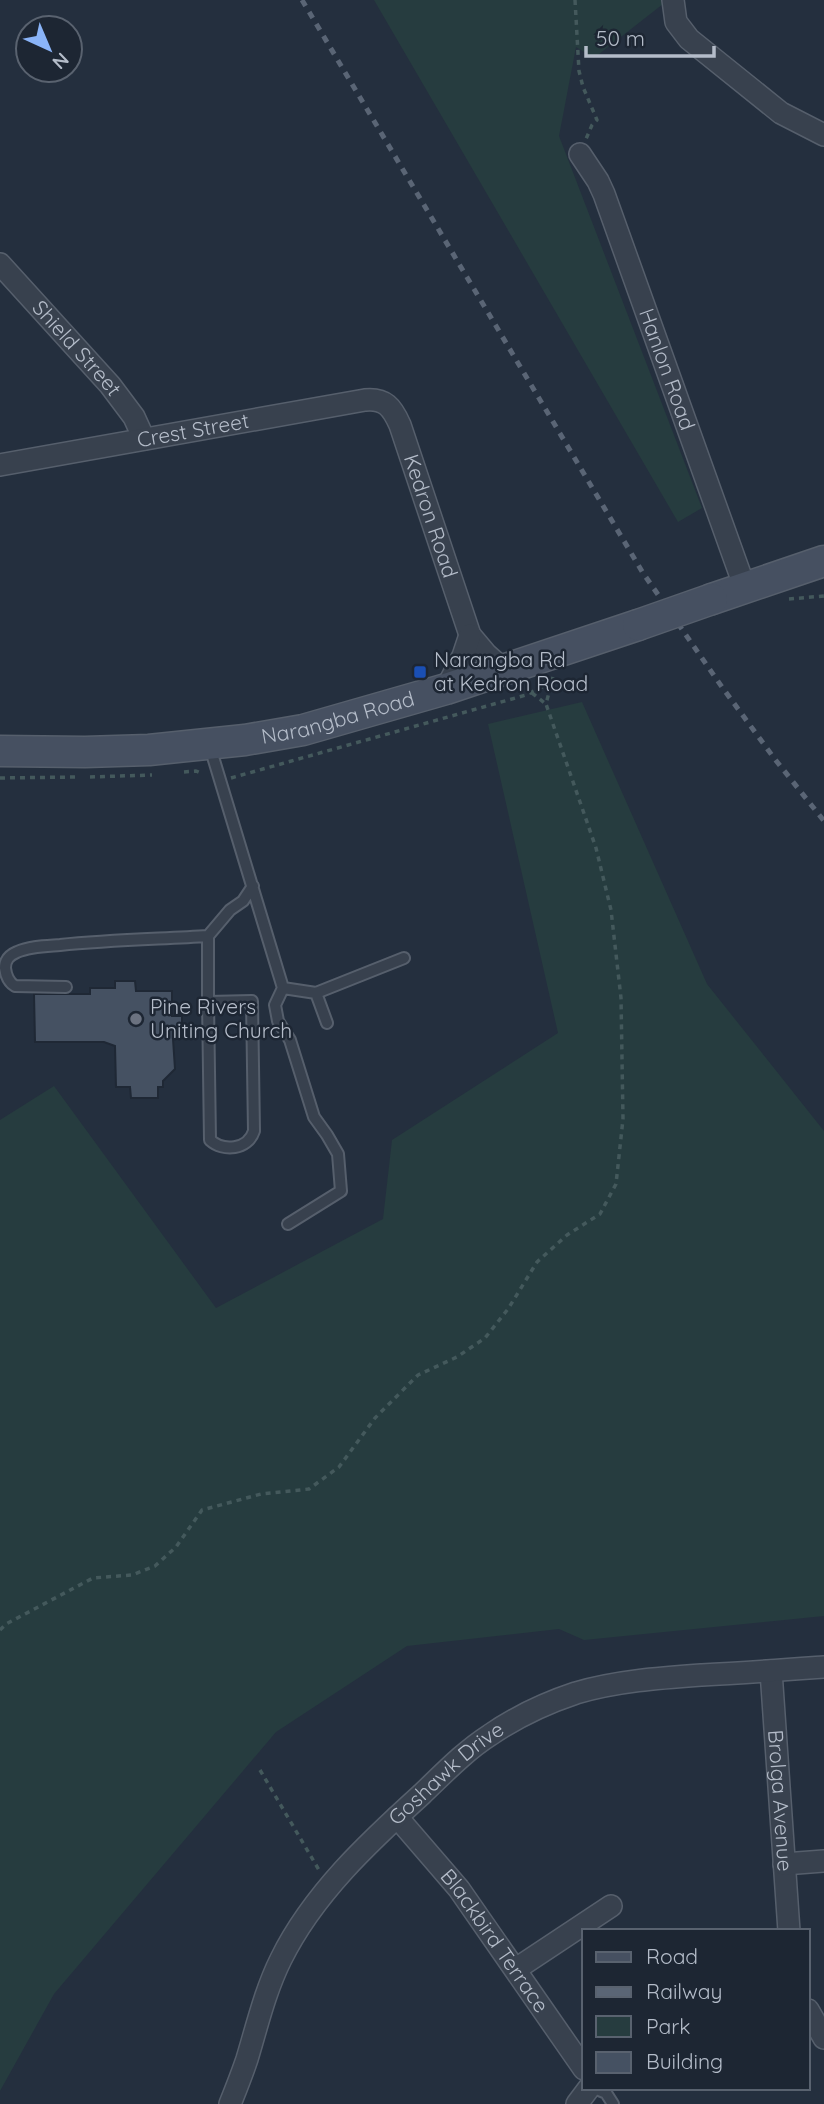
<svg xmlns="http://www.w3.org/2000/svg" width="824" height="2104" font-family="Quicksand,sans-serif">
<rect width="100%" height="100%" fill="#242f3e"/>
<path fill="#263c3f" d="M374 0H664L663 4 594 58 576 47 559 136 702 508 678 522Z
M582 702 707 984 824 1131V1616L584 1640 559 1629 407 1646 276 1732 54 1994 0 2091V1120L54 1086 216 1308 383 1219 392 1140 558 1033 488 724Z"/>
<path fill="#455162" stroke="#1f2835" stroke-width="2" d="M115 981H135L136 991H172V1016H182V1038L173 1039 175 1069 163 1081V1087H158V1098H131L130 1087H116L115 1046 104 1042H35L34 994H90V988H115Z"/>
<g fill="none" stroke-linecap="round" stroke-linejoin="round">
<defs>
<path id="lane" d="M210 747 283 988 275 1005 278 1021 290 1040 314 1117 327 1135 338 1154 341 1191 288 1224
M66 987 15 986C8 982 6 976 5 968 5 959 10 955 17 952 30 946 46 946 60 945 109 940 159 939 208 936
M283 988 316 993 327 1023
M316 993 404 958
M208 1002 210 1140C223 1152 248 1150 254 1131L252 1001 208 1002V936L230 910 243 901 253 886
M594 2088 606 2093 613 2104"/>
<g id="street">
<path d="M673 0 676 22 689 39 781 113 824 135"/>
<path id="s1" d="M580 154 598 181 604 194 745 588"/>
<path id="s2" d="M0 264 110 385 134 417 144 439"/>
<path id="s3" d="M0 465 365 400C385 398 392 407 400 425L470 635 486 654 504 670"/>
<path d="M446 689 463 656 470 635"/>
<path id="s4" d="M771 1671 789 1931"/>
<path id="s5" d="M397 1817 459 1889 584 2069"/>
<path d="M784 1864 824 1861"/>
<path d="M516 1969 611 1906"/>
<path d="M808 2010 824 2038"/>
<path id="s6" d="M230 2104C236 2089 242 2074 247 2059 257 2026 265 1991 281 1959 313 1894 369 1842 422 1794 444 1773 465 1751 490 1735 516 1717 546 1703 576 1693 617 1681 660 1678 702 1675 743 1673 783 1670 824 1667"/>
<path d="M577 2104 589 2088"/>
</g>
<g id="secondary">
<path d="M712 599 824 561"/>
<path id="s7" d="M0 751 85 752 149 750 245 740 303 730 446 689 638 625"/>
</g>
</defs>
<use href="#lane" stroke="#565f6c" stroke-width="14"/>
<use href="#street" stroke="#565f6c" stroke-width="24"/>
<use href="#secondary" stroke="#565f6c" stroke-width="33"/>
<path stroke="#44595c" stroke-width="3.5" stroke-dasharray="5 5" stroke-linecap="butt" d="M575 0 579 71 583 87 597 120 592 125 586 139
M789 599 824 596
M532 693 546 704
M184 772 196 771 203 774
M90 777 152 775
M0 778 78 777
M231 778 526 695 542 687 550 680
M0 1630 6 1624 93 1578 132 1575 155 1566 176 1547 202 1510 261 1494 309 1489 339 1467 375 1418 418 1375 457 1357 485 1338 508 1309 537 1262 567 1235 600 1214 616 1184 623 1119 621 998 611 910 596 848 546 704 553 677
M260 1770 319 1870"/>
<use href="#lane" stroke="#38414e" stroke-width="10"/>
<use href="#street" stroke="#38414e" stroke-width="21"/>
<use href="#secondary" stroke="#465061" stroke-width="30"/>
<path stroke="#5a6575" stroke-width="5" stroke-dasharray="7 7" stroke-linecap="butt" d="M302 0 643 573 722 687 774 758 824 821"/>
<defs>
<path id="secondary-bridge" d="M638 625 712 599"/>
</defs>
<use href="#secondary-bridge" stroke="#565f6c" stroke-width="33" stroke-linecap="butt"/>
<use href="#secondary-bridge" stroke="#465061" stroke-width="30"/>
</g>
<rect fill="#1a4fb4" stroke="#1d2633" stroke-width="2.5" x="413" y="665" width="14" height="14" rx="3.5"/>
<circle fill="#6b7280" stroke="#1d2633" stroke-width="2.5" cx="136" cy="1019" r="7"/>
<g text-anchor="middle" stroke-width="5" stroke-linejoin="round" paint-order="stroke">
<g font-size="21" fill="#b4bcc9" stroke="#1d2633">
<text dy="7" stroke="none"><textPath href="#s2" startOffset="114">Shield Street</textPath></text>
<text dy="7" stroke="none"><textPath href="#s1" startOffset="233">Hanlon Road</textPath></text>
<text dy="7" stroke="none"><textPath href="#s3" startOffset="196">Crest Street</textPath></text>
<text dy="7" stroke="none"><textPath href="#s3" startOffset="514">Kedron Road</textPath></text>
<text dy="7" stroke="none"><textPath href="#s7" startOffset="341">Narangba Road</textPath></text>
<text dy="7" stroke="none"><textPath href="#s6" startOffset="404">Goshawk Drive</textPath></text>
<text dy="7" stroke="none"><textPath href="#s4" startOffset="130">Brolga Avenue</textPath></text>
<text dy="7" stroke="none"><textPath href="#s5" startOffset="158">Blackbird Terrace</textPath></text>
</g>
<g font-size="21" fill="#b4bcc9" stroke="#1d2633" text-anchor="start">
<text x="434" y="667">Narangba Rd<tspan x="434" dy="24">at Kedron Road</tspan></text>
<text x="150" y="1014">Pine Rivers<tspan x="150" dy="24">Uniting Church</tspan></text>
</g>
</g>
<rect x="582" y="1929" width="228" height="161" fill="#1d2633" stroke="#59626f" stroke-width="2"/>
<rect x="596" y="1952" width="35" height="10" fill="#465061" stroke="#59626f" stroke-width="2"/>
<text x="646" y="1964" font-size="21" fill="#b4bcc9">Road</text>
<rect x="596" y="1987" width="35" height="10" fill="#5a6575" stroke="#59626f" stroke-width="2"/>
<text x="646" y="1999" font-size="21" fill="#b4bcc9">Railway</text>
<rect x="596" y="2016" width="35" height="21" fill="#263c3f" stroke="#59626f" stroke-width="2"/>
<text x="646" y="2034" font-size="21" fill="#b4bcc9">Park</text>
<rect x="596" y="2052" width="35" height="21" fill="#455162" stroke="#59626f" stroke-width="2"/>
<text x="646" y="2069" font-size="21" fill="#b4bcc9">Building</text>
<g transform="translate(49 49) rotate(136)"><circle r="33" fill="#1d2633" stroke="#59626f" stroke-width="2"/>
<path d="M0-5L12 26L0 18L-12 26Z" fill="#8ab4f8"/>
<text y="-10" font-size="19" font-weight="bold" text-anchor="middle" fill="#b4bcc9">N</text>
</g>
<path d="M586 46v10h128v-10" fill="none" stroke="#b4bcc9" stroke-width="3.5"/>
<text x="596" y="46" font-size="21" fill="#b4bcc9" stroke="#1d2633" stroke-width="5" paint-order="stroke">50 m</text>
</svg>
